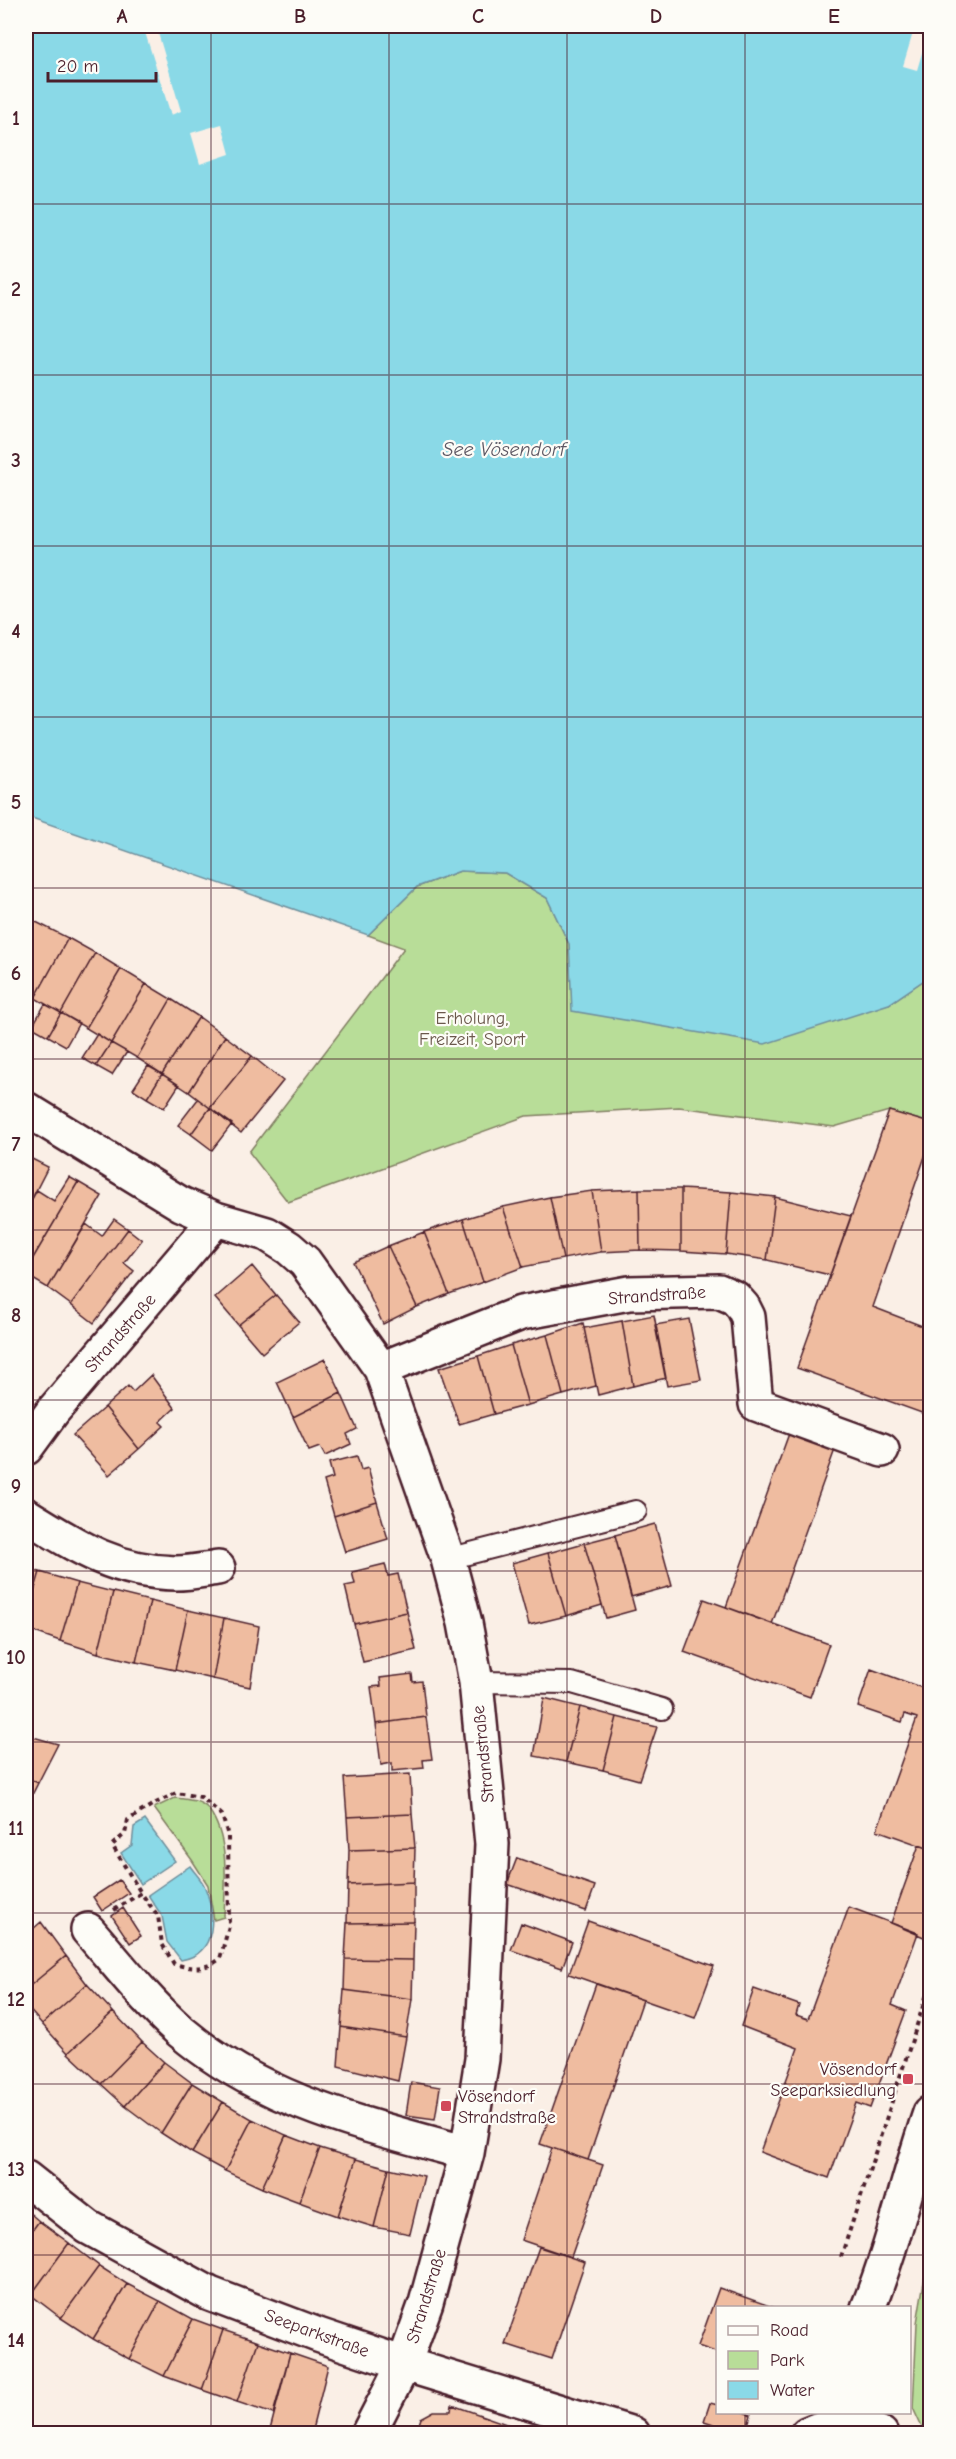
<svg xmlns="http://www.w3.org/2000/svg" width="956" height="2459" font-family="'Comic Neue',sans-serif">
<rect width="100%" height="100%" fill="#faefe6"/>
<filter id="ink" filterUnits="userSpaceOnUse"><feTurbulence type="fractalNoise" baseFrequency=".0167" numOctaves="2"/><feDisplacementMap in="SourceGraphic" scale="12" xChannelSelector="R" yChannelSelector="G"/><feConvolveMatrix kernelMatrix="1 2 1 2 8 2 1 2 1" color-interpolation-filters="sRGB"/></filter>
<g filter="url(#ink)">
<path fill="#b8dd98" stroke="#817e62" stroke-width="1.5" d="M460 871 505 873 547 898 569 944 573 1011 889 1004 930 976V1123L889 1111 834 1127 679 1107 526 1116 288 1202 249 1152 404 948 368 935 417 887Z
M175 1798C186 1799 202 1800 209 1810 230 1839 225 1884 224 1917L214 1920 208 1885 192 1860 154 1808Z
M930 2246V2433L925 2434 913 2408 917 2323Z"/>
<path fill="#8ad9e7" stroke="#708f9c" stroke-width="1.5" d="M26 26H930V976L889 1004 765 1044 572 1011 569 944 547 898 505 873 460 871 417 887 368 935 26 816Z
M145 1820 175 1861 141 1884 121 1853 132 1845 134 1827Z
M190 1866C194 1872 200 1878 204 1885 216 1913 218 1954 181 1960L167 1942 162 1916 148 1895Z"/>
<path fill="#faefe6" d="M143 26H156L181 111 171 115Z
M915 26H930L917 70 903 66Z
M222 124 230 154 200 164 191 133Z"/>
<path fill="#efbca0" stroke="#4a1f2b" stroke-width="1.5" d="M26 917 68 938 35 998 26 993Z
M68 938 95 953 61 1013 35 998Z
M95 953 121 969 86 1028 61 1013Z
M121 969 146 984 111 1043 86 1028Z
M146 984 171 999 137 1058 111 1043Z
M171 999 199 1017 162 1074 137 1058Z
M45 1004 61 1013 48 1036 32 1027Z
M61 1013 79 1023 66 1046 48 1036Z
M199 1017 225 1036 189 1092 162 1074Z
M97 1034 111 1043 96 1066 82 1058Z
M225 1036 252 1056 210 1108 189 1092Z
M111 1043 127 1052 112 1075 96 1066Z
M252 1056 283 1081 241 1133 210 1108Z
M148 1066 162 1074 147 1098 133 1089Z
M162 1074 179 1085 164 1108 147 1098Z
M198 1099 210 1108 191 1134 178 1125Z
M210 1108 232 1124 212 1150 191 1134Z
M889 1111 930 1123V1142L873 1307 930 1329V1416L797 1368Z
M26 1156 48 1167 26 1210Z
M69 1177 78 1182 26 1270V1210L37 1190 54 1201Z
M78 1182 102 1196 48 1288 26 1275V1270Z
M639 1189H681V1251L640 1250Z
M639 1189 640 1250 601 1252 592 1191Z
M681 1189 731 1192 726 1254 681 1251Z
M592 1191 601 1252 563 1259 550 1197Z
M731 1192 775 1197 767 1260 726 1254Z
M550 1197 563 1259 523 1267 503 1207Z
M775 1197 851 1216 830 1275 767 1260Z
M503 1207 523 1267 483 1282 463 1219Z
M114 1219 128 1229 71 1305 48 1288 86 1224 102 1236Z
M463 1219 483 1282 449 1294 424 1232Z
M128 1229 142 1240 124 1263 134 1271 94 1323 71 1305Z
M424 1232 449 1294 417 1307 388 1246Z
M388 1246 417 1307 383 1324 353 1262Z
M252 1266 276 1295 238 1325 215 1298Z
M276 1295 299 1322 262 1353 238 1325Z
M654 1315 666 1378 633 1386 622 1321Z
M689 1319 701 1380 667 1386 655 1325Z
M622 1321 633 1386 598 1395 584 1328Z
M583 1323 596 1386 563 1395 547 1335Z
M547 1335 563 1395 528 1405 511 1345Z
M511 1345 528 1405 494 1414 478 1356Z
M478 1356 494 1414 459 1424 439 1368Z
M325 1359 341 1393 293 1417 277 1382Z
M151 1375 175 1408 160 1422 164 1426 139 1449 105 1407 128 1386 133 1392Z
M341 1393 357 1429 347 1434 351 1444 325 1456 320 1447 309 1451 293 1417Z
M105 1407 139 1449 109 1475 73 1435Z
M791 1428 837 1444 772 1624 726 1607Z
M357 1456 361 1470 368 1468 377 1502 334 1516 324 1481 333 1478 329 1463Z
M377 1502 388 1539 345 1552 334 1516Z
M655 1524 672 1586 631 1597 615 1535Z
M615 1535 635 1610 606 1618 584 1543Z
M584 1543 602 1605 566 1616 548 1553Z
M548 1553 566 1616 529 1625 512 1563Z
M385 1564 388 1576 398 1574 407 1612 354 1624 345 1586 355 1584 352 1572Z
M26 1568 40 1572 26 1619Z
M40 1572 77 1583 60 1641 26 1629V1619Z
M77 1583 113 1592 98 1653 60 1641Z
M113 1592 150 1601 136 1662 98 1653Z
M704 1599 829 1644 810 1697 684 1652Z
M150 1601 188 1610 175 1670 136 1662Z
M188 1610 224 1618 213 1679 175 1670Z
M407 1612 416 1650 363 1662 354 1624Z
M224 1618 259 1626 250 1687 213 1679Z
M871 1669 928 1690 930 1683V1849L877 1830 917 1718 905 1714 902 1722 858 1707Z
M412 1674 413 1682 422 1681 426 1717 376 1724 371 1687 381 1686 380 1678Z
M544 1698 580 1707 566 1762 534 1756Z
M580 1707 617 1717 603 1770 566 1762Z
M426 1717 432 1759 423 1760 424 1768 392 1771V1763L381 1765 376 1724Z
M617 1717 657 1727 639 1780 603 1770Z
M26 1735 58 1744 38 1783 26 1777Z
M410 1774 412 1814 347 1817 344 1778Z
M26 1777 38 1783 26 1807Z
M412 1814 415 1848 349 1850 347 1817Z
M919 1845 930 1849V1926L926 1938 891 1923Z
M415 1848 414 1882 348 1885 349 1850Z
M517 1858 595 1886 586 1911 507 1884Z
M119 1880 129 1893 102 1911 93 1897Z
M414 1882V1922L347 1923 348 1885Z
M849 1907 918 1933 892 2005 906 2011 870 2108 856 2103 829 2178 760 2152 798 2048 741 2026 754 1989 799 2005 796 2015 808 2019Z
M123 1908 141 1936 130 1943 112 1916Z
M588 1921 714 1966 695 2018 569 1974Z
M41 1922 66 1956 26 1989V1935Z
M414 1922 413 1960 345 1959 347 1923Z
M521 1923 572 1942 562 1968 511 1950Z
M66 1956 87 1984 42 2024 26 2006V1989Z
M345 1959 413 1960 412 1999 344 1990Z
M87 1984 113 2012 68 2053 42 2024Z
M596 1984 643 2000 588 2160 540 2144Z
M344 1990 412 1999 406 2037 341 2027Z
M113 2012 142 2042 101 2084 68 2053Z
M341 2027 406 2037 398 2081 338 2066Z
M142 2042 164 2062 125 2106 101 2084Z
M164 2062 192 2083 161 2133 125 2106Z
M411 2082 440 2087 435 2119 406 2115Z
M192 2083 223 2102 192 2153 161 2133Z
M223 2102 252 2119 225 2171 192 2153Z
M252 2119 286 2135 262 2188 225 2171Z
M286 2135 320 2148 299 2202 262 2188Z
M320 2148 356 2159 338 2216 299 2202Z
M552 2148 603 2165 571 2257 521 2240Z
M356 2159 389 2168 374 2227 338 2216Z
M389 2168 424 2176 410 2234 374 2227Z
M26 2210 39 2221 26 2239Z
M39 2221 69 2243 31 2295 26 2291V2239Z
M69 2243 99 2266 61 2318 31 2295Z
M539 2247 585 2262 552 2359 505 2344Z
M99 2266 127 2284 93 2339 61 2318Z
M127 2284 160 2301 129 2359 93 2339Z
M719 2288 775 2308H718V2353L698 2346Z
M160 2301 193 2319 164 2376 129 2359Z
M193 2319 223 2330 202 2390 164 2376Z
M223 2330 258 2342 237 2402 202 2390Z
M258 2342 290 2353 273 2414 237 2402Z
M290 2353 328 2366 311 2434H283L270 2430Z
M710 2403 718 2405V2412H743L751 2415 745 2434 704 2421Z
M452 2405 535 2434H416L421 2418 434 2411H451Z"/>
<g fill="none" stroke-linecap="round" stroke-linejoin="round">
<defs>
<path id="lane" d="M448 1559 636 1511
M476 1682 572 1683 662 1709"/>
<path id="street" d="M26 1109 181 1204 216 1219 267 1234 289 1248 305 1262 381 1369 448 1559 465 1623 476 1682 492 1844 482 2059 467 2153 426 2303 404 2364 368 2434
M381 1369 521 1313 629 1293 719 1291 735 1298 743 1307 748 1317 756 1404 882 1450
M26 1448 53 1411 216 1219
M26 1515C76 1546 115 1572 176 1573 190 1573 204 1570 218 1568
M88 1930C117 1963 147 2002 180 2031 265 2103 363 2124 467 2153
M26 2178 88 2227 210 2294 318 2335 404 2364 633 2434"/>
<path id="secondary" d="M868 2308C894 2244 908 2177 930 2113
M807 2434C832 2422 857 2421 881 2434"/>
</defs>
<use href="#lane" stroke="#4a1f2b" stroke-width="24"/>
<use href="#street" stroke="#4a1f2b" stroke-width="38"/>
<use href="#secondary" stroke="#4a1f2b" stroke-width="38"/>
<path stroke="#4a1f2b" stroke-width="4" stroke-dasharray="4.5 4.5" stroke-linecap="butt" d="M114 1910 141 1893 158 1916 162 1944 174 1964C192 1969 205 1970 220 1959L229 1926 228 1836 222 1815 201 1797 176 1793 152 1805 128 1820 125 1834 112 1845 141 1893
M841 2257 930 1985"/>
<use href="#lane" stroke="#fdfcf7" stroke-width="20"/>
<use href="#street" stroke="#fdfcf7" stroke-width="33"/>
<use href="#secondary" stroke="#fdfcf7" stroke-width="33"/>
</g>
</g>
<path fill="none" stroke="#4a1f2b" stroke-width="1.5" stroke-opacity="0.55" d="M211 26V2434M389 26V2434M567 26V2434M745 26V2308M26 204H930M26 375H930M26 546H930M26 717H930M26 888H930M26 1059H930M26 1230H930M26 1400H930M26 1571H930M26 1742H930M26 1913H930M26 2084H930M26 2255H930M745 2412V2434"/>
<g fill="#d1495b" stroke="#fdfcf7" stroke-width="2">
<rect x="902" y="2073" width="12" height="12" rx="3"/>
<rect x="440" y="2100" width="12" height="12" rx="3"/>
</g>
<g text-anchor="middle" stroke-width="4.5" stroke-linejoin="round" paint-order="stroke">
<g font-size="18" fill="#6b584c" stroke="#fdfcf7">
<text x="472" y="1024">Erholung,<tspan x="472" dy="21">Freizeit, Sport</tspan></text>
</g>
<g font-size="18" fill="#4a1f2b" stroke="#fdfcf7">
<text transform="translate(657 1295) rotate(-4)" y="6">Strandstraße</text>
<text transform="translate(120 1333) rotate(-49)" y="6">Strandstraße</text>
<text transform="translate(483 1754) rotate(-96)" y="6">Strandstraße</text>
<text transform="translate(426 2296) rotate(-73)" y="6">Strandstraße</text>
<text transform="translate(317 2333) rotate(20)" y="6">Seeparkstraße</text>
</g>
<g font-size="18" fill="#4a1f2b" stroke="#fdfcf7" text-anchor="end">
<text x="896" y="2075">Vösendorf<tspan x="896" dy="21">Seeparksiedlung</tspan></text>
<text x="458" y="2102" text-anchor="start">Vösendorf<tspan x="458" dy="21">Strandstraße</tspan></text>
</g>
<g font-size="20" font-style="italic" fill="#5d5763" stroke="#fdfcf7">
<text x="504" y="456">See Vösendorf</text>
</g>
</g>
<rect width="956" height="2459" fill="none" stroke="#fdfcf7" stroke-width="66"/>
<rect x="716" y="2306" width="195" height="108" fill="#fdfcf7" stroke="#b5a4a5" stroke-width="1.5"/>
<rect x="728" y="2326" width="30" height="9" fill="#fdfcf7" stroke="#b5a4a5" stroke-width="1.5"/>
<text x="770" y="2336" font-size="18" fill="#4a1f2b">Road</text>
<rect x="728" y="2351" width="30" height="18" fill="#b8dd98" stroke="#b5a4a5" stroke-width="1.5"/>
<text x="770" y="2366" font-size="18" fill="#4a1f2b">Park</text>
<rect x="728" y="2381" width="30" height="18" fill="#8ad9e7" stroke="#b5a4a5" stroke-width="1.5"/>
<text x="770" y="2396" font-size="18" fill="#4a1f2b">Water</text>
<path d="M48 72v9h108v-9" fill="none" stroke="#4a1f2b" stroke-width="3"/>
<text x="57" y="72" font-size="18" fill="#4a1f2b" stroke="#fdfcf7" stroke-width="4.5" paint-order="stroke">20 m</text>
<rect x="33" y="33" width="890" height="2393" fill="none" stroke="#4a1f2b" stroke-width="2"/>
<g font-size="20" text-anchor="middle" font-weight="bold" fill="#4a1f2b">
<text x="122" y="23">A</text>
<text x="300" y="23">B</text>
<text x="478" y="23">C</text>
<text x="656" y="23">D</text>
<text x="834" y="23">E</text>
<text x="16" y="125">1</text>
<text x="16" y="296">2</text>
<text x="16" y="467">3</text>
<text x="16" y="638">4</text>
<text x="16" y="809">5</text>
<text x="16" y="980">6</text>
<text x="16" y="1151">7</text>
<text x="16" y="1322">8</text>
<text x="16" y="1493">9</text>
<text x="16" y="1664">10</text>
<text x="16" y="1835">11</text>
<text x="16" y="2006">12</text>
<text x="16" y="2176">13</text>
<text x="16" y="2347">14</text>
</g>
</svg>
